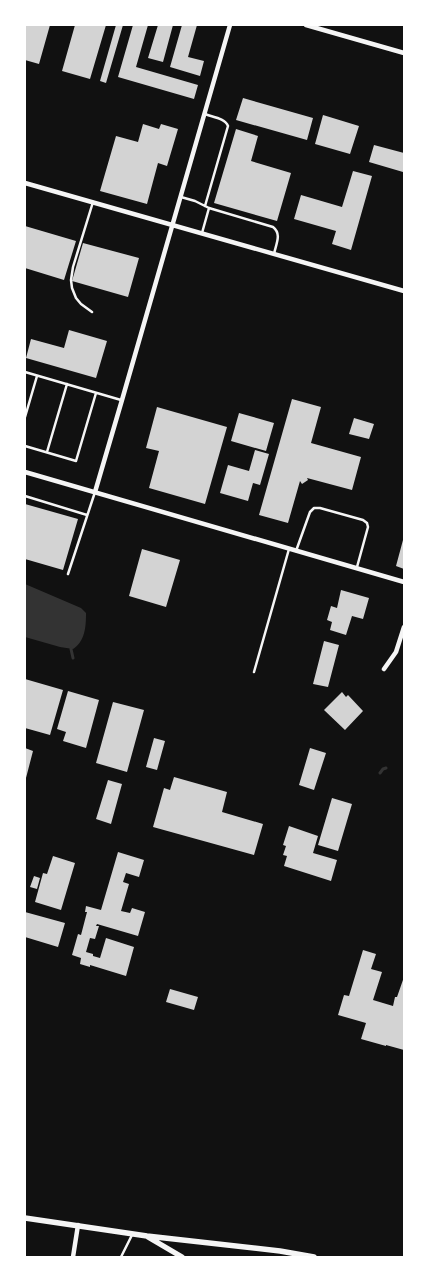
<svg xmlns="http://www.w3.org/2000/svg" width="429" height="1282" font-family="'PT Sans Narrow',sans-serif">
<rect width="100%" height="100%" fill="#111"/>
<path fill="#333" d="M25 584 81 608 86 613C86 627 85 641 73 649L60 647 25 637Z"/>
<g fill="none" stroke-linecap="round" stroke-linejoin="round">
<path stroke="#333" stroke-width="3" d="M71 649 73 658
M380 773 383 769 386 768"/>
</g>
<path fill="#d3d3d3" d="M25 25H50L39 64 25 60Z
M75 25H106L90 79 62 71Z
M116 25H123L106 83 100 81Z
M133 25H148L136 67 198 85 194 99 118 77Z
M158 25H173L163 62 148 58Z
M182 25H197L188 57 204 61 200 76 170 67Z
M243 98 313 118 307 140 236 120Z
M323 115 359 126 350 154 315 144Z
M143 124 159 129 161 124 178 129 167 166 158 163 147 204 100 191 116 136 138 142Z
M236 129 258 136 251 161 291 173 277 221 214 203Z
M374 145 404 153 403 172 369 162Z
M353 171 372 176 351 250 332 244 336 231 294 219 301 195 342 207Z
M25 226 76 241 64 280 25 268Z
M83 243 139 258 128 297 72 281Z
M69 330 107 341 96 378 26 358 31 339 64 348Z
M292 399 321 407 311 443 361 457 352 490 307 478 308 480 302 484 300 481 288 523 259 515Z
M157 407 227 427 205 504 149 488 159 451 146 448Z
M239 413 274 423 266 451 231 441Z
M354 418 374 424 369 439 349 434Z
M255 450 269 454 260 485 253 483 248 501 220 493 228 465 249 471Z
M25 504 78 519 63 570 25 559Z
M403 540H404V569L396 566Z
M142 549 180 560 166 607 129 596Z
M341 590 369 598 363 619 352 616 346 635 330 630 332 622 327 620 331 606 337 608Z
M324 641 339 645 328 687 313 684Z
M25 679 63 690 50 735 25 728Z
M68 691 99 700 86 748 63 741 66 732 57 729Z
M342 692 346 697 348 695 363 711 345 730 324 710Z
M113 702 144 710 127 772 96 763Z
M154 738 165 741 157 770 146 767Z
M25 748 33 751 26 778H25Z
M310 748 326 753 314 790 299 785Z
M174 777 227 792 222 812 263 824 254 855 153 827 164 788 170 790Z
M108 780 122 784 111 824 96 819Z
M332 798 352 804 338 851 318 845Z
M289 826 318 836 313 853 337 860 331 881 284 866 287 856 283 855 286 846 283 845Z
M118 852 144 860 139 877 126 873 123 882 129 884 121 911 130 913 132 908 145 912 138 936 97 924 96 926H99L95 939 90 938 86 952 93 954V956L100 958 106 938 134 947 126 976 90 965V967L80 964 81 958 72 955 78 934 81 935 87 912H85L86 906 101 910Z
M53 856 75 863 61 910 35 902 43 873 47 874Z
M34 876 40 878 37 889 30 887Z
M25 912 65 923 58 947 25 937Z
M363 950 376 954 371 969 382 972 373 1000 393 1006 395 997H397L404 977V1050L386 1045V1046L361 1039 366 1023 338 1015 344 995 349 996Z
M170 989 198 997 194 1010 166 1002Z"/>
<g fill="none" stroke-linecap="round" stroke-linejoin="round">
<path stroke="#f5f5f5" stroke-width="2.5" d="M181 197 195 201 209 208 273 227C282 234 276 244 274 254
M205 206 228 126C225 118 212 117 205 114
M202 233 209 208
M92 312 81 304 76 298 72 288 71 280 73 267 93 202
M25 372 121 400
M25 417 37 376
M25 446 76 461 96 393
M47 452 67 384
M25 496 87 515
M296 551 310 512 314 508H320L363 520 367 523 368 527 357 567
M68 574 95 492
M254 672 289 549
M121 1257 132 1235"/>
<path stroke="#f5f5f5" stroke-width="4.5" d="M306 25 404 53
M25 183 404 291
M25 472 404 582
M95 492 122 400 230 25
M384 669 396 652 404 627
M73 1257 78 1225"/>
<path stroke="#f5f5f5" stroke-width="5.5" d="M25 1218 147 1236 280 1251 314 1257
M148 1237 182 1257"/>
</g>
<rect width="429" height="1282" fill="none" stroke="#ffffff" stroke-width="52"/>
</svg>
